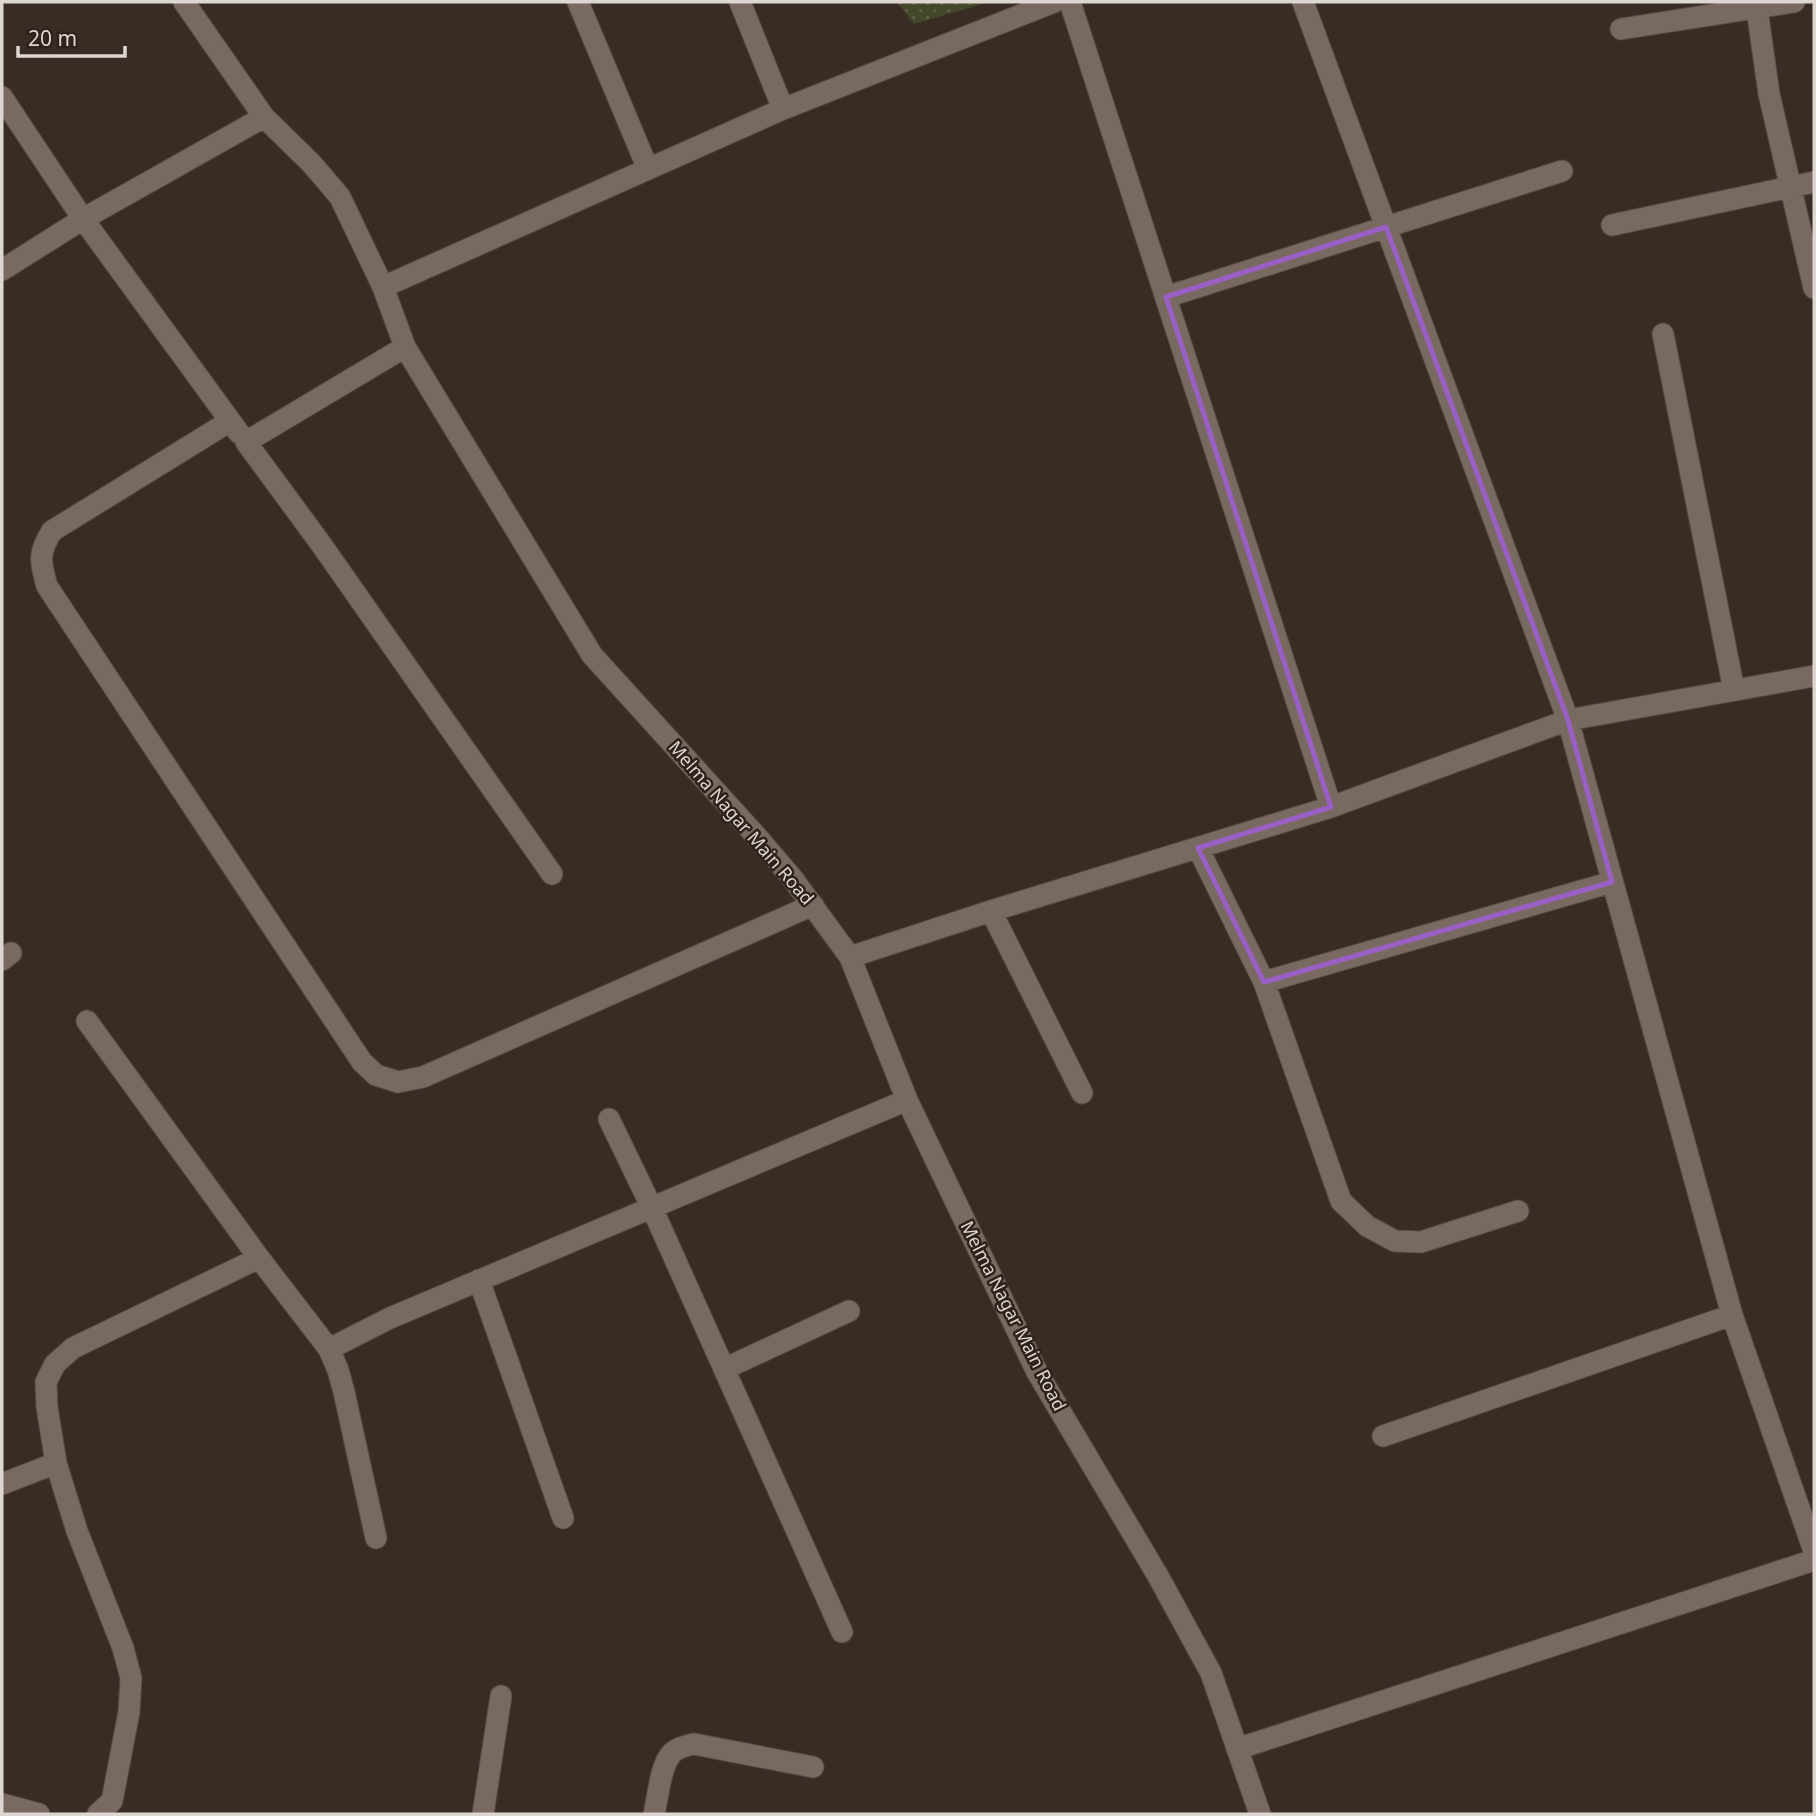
<svg xmlns="http://www.w3.org/2000/svg" width="1816" height="1816" font-family="'Noto Sans',sans-serif">
<defs>
<pattern id="park-dots" width="8" height="8" patternUnits="userSpaceOnUse" patternTransform="scale(1.75)"><rect width="8" height="8" fill="#44482a"/><path d="M2 2h.1M6 6h.1" fill="none" stroke="#5f6248" stroke-width="1.8" stroke-linecap="round"/></pattern>
</defs>
<rect width="100%" height="100%" fill="#392c24"/>
<path fill="url(#park-dots)" d="M897 2H989L914 24Z"/>
<g fill="none" stroke-linecap="round" stroke-linejoin="round">
<defs>
<path id="minor" d="M184 2 264 117 312 164 340 197 383 287 405 347 592 655 758 838 793 879 850 957 907 1100 1037 1372 1158 1576 1211 1673 1260 1814
M578 2 648 169
M740 2 783 109
M1070 2 1331 807
M1303 2 1568 720 1732 1315 1814 1551
M1756 2 1769 94 1814 288
M1621 29 1794 2
M2 97 83 219 239 433
M1612 225 1814 182
M2 270 83 219 264 117
M383 287 783 109 1054 2
M1166 297 1562 171
M1663 334 1734 690
M405 347 246 442 321 544 552 874
M230 421 52 531C38 553 40 562 47 586L362 1062 376 1075 398 1082 423 1077 813 905
M1198 848 1264 982 1341 1201 1367 1226 1395 1241 1421 1242 1518 1211
M991 911 1082 1093
M850 957 991 911 1331 807 1568 720 1814 676
M2 960 11 953
M1264 982 1612 882
M87 1021 259 1258 329 1349 338 1370 344 1392 376 1538
M609 1119 652 1208 842 1632
M479 1280 563 1518
M329 1349 390 1318 907 1100
M724 1369 849 1311
M1383 1436 1732 1315
M2 1484 56 1463
M1237 1749 1814 1560
M2 1804 39 1814
M98 1814 112 1801 129 1712 131 1678 123 1648 77 1531 56 1463 47 1407 46 1382 55 1364 73 1348 259 1258
M483 1814 501 1696
M654 1814C658 1798 660 1765 672 1753 678 1747 686 1746 694 1744L813 1767"/>
</defs>
<use href="#minor" stroke="#554a44" stroke-width="23"/>
<use href="#minor" stroke="#796a61" stroke-width="21"/>
</g>
<path fill="none" stroke="#995fc4" stroke-width="5" stroke-linejoin="round" d="M1386 227 1568 720 1612 882 1264 982 1198 848 1331 807 1166 297Z"/>
<g text-anchor="middle" stroke-width="5" stroke-linejoin="round" paint-order="stroke">
<g font-size="18" fill="#ded6d1" stroke="#2e221a">
<text transform="translate(741 823) rotate(49)" y="6">Melma Nagar Main Road</text>
<text transform="translate(1013 1316) rotate(63)" y="6">Melma Nagar Main Road</text>
</g>
</g>
<rect width="1816" height="1816" fill="none" stroke="#ded6d1" stroke-width="7"/>
<path d="M18 46v10h107v-10" fill="none" stroke="#ded6d1" stroke-width="3.5"/>
<text x="28" y="46" font-size="21" fill="#ded6d1" stroke="#2e221a" stroke-width="5" paint-order="stroke">20 m</text>
</svg>
